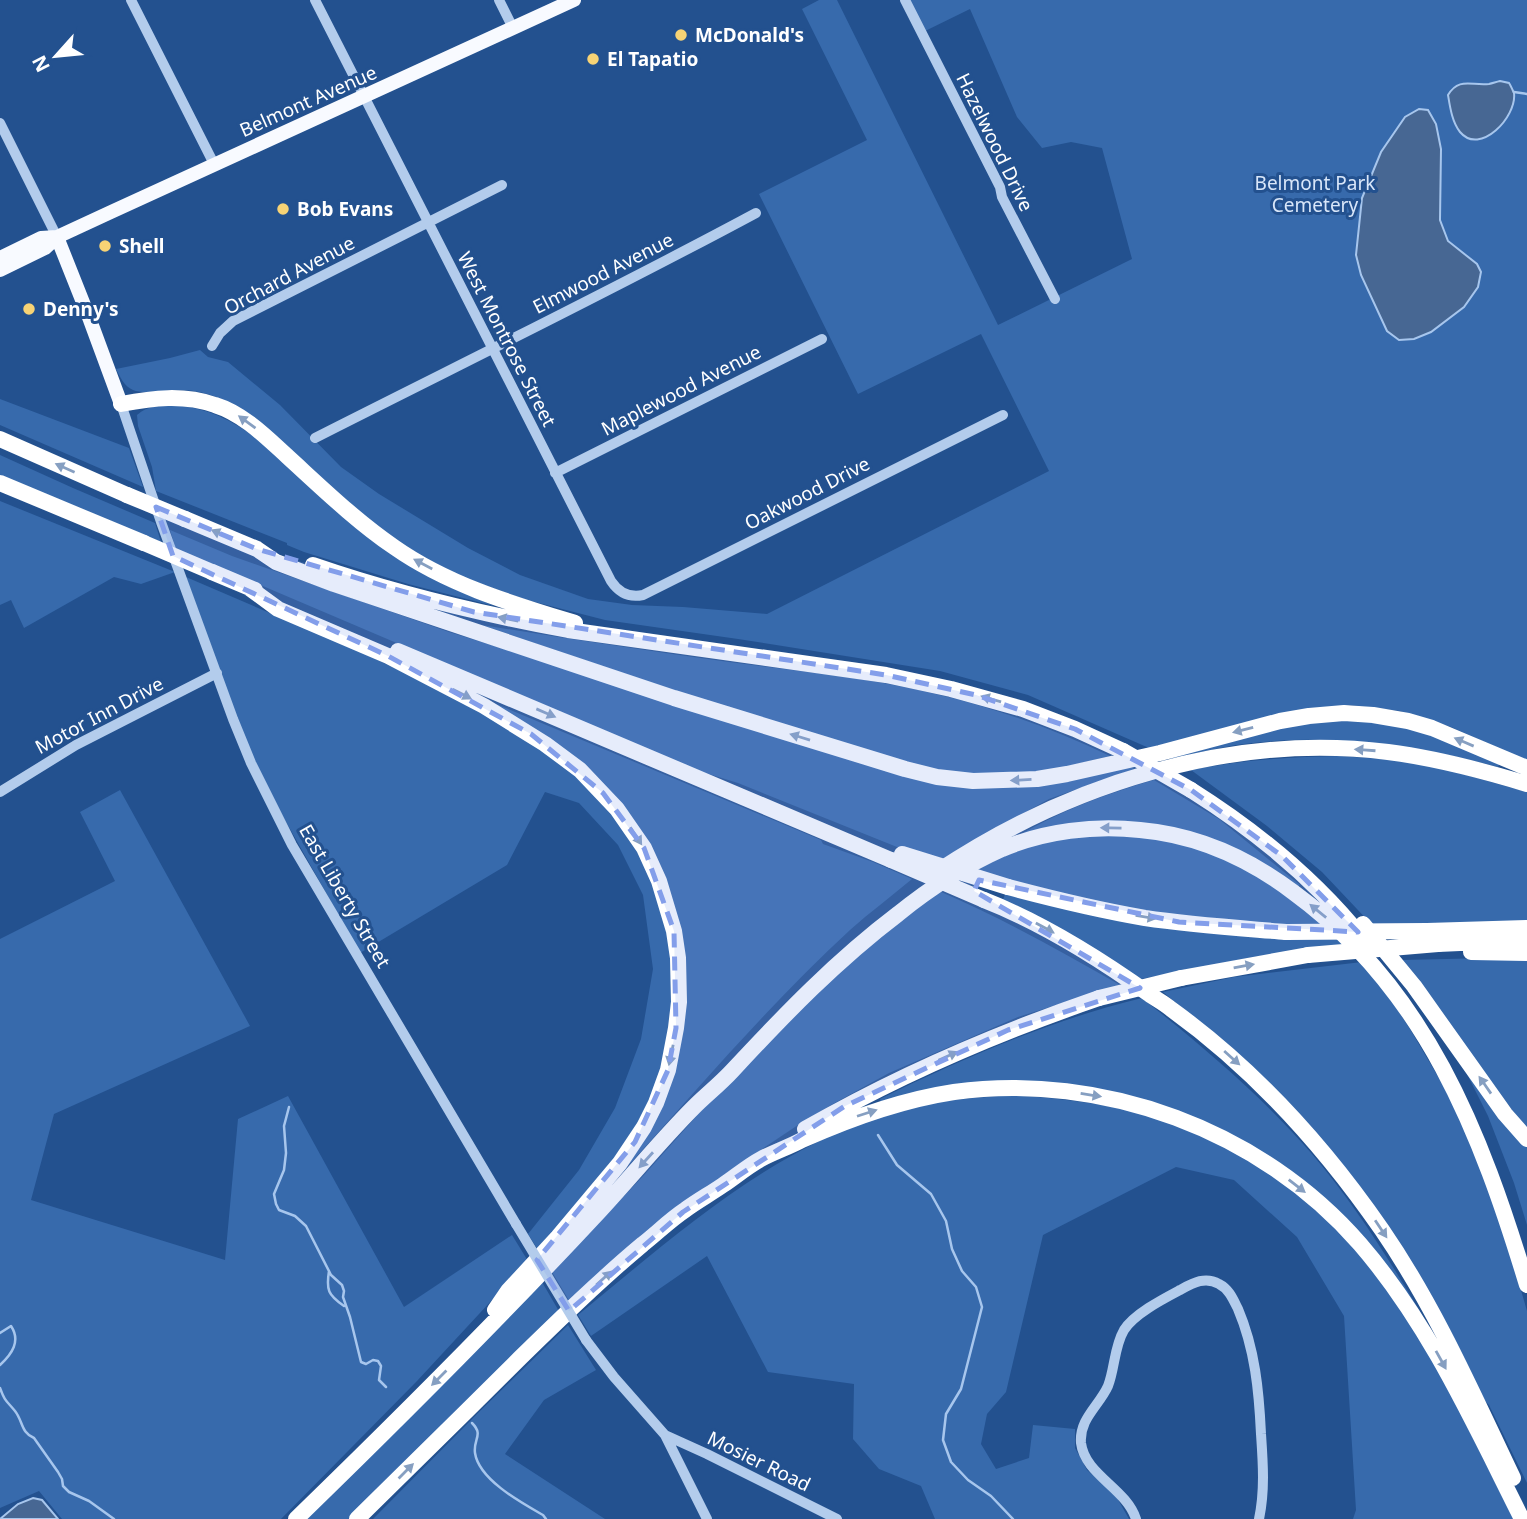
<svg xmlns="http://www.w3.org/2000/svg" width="1527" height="1519" font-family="'Noto Sans',sans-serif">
<rect width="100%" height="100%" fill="#23518f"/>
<path fill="#376aac" d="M819 0H837L998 325 1132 259 1102 148 1071 142 1042 148 1017 117 970 9 921 33 905 0H1527V761L1451 727 1400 711 1351 705 1304 710 1149 748 1028 695 940 671 738 639 605 620 527 600 452 574 410 551 382 531 249 414C229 401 207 391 183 390 169 389 144 395 133 390 124 386 120 377 116 369L170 358 200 350 208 357 228 362 280 405 341 467 379 494 468 548 520 575 588 599 632 605 683 607 767 614 1049 471 981 334 858 394 759 194 867 140 802 9Z
M0 399 129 448 143 487 0 425Z
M175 405C205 408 225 417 251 434L446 585 494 606 408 584 304 552 287 545V543L156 491 152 467 138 426 137 415C148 405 160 406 175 405Z
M0 455 73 488 155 523 161 542 0 475Z
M0 501 175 572 141 584 114 577 24 628 11 600 0 605Z
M170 530 232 556 449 632 941 783 1126 764 1134 769 1049 799 979 838 941 862 902 849 738 783 702 772 643 748 176 549Z
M186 577 363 653 450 695 531 741 597 792 642 858 664 912 673 961V1012L662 1067 649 1104 630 1139 538 1250 528 1234 579 1170 615 1108 641 1039 653 969 643 895 618 845 579 803 545 792 507 865 360 953 268 790 244 737Z
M482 625C564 638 647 651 729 662 780 669 832 674 883 683 962 697 1038 721 1110 756L1039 773 978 776 923 768 719 706Z
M489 701 821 840 823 844 873 862 912 879C892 896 870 912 850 930 771 1003 700 1086 628 1166L663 1098 681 947 623 808Z
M1334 718 1404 725 1501 761 1498 767C1415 745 1330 733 1244 744 1220 747 1195 754 1171 759L1165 755 1280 726Z
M1340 756 1394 760 1441 768 1527 792V922L1374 927 1322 872 1267 826 1191 770C1242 760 1288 757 1340 756Z
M1154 780 1219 819 1300 885 1297 887 1155 826 1014 838C1058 812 1105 794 1154 780Z
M120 790 250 1026 54 1114 31 1200 225 1260 238 1119 288 1096 404 1307 512 1235 528 1261 417 1381 281 1519H62L39 1491 0 1508V939L115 881 80 812Z
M1096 832 1192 843 1255 872 1328 927 1262 925 1125 909 971 871 1007 853 1055 838Z
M939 891C1002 918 1060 951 1120 985L1018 1017 889 1073 831 1105 801 1123 735 1167 664 1219 570 1302 552 1272 645 1174 726 1083 838 972Z
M1006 892 1341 939 1345 944 1253 957 1141 979 1002 902Z
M1490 958 1527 960V1130L1402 960Z
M1362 962 1387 994 1410 1029 1443 1085 1464 1126 1487 1183 1516 1273 1527 1311V1483L1489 1405 1482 1398 1434 1303 1236 1053 1163 992 1234 977Z
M1142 998C1202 1046 1261 1095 1312 1154 1354 1203 1388 1258 1421 1313L1418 1315 1401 1290 1260 1153 1077 1088 881 1103 880 1099C964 1058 1051 1020 1142 998Z
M1459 1058 1519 1140 1527 1147V1225L1514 1183 1488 1116Z
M1008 1095C1061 1098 1114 1104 1165 1120 1281 1157 1373 1254 1433 1357 1443 1374 1450 1392 1459 1410 1477 1446 1495 1483 1514 1519H1353L1356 1510 1344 1316 1297 1237 1234 1180 1176 1167 1043 1235 1006 1392 987 1414 981 1444 996 1469 1029 1458 1033 1425 1075 1429V1448L1087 1470 1116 1496 1129 1519H935L921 1486 879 1469 853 1439 854 1384 768 1372 707 1256 591 1336 578 1315C672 1238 765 1154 882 1115 922 1101 966 1099 1008 1095Z
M542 1282 560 1313 350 1519H305Z
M568 1325 596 1370 544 1400 505 1454 605 1519H373L479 1412Z"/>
<path fill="#476793" stroke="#a7c6ed" stroke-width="2" d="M1500 81 1509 83C1511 86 1513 91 1514 93 1517 117 1480 156 1460 132 1452 122 1450 107 1448 95 1459 77 1471 86 1489 84 1493 83 1496 82 1500 81Z
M1419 109 1428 110 1436 124 1441 149 1440 220 1448 241 1477 264 1481 272 1478 287 1464 307 1431 332 1414 339 1399 340 1387 331 1361 275 1356 255 1362 198 1381 152 1405 117Z
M33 1498 42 1500 58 1519H0L18 1504Z"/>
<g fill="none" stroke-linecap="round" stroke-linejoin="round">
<path stroke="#a7c6ed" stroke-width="2.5" d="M1514 92 1527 94
M289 1107 284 1126 286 1153 284 1170 274 1194 276 1204 279 1210 295 1216 306 1226 331 1275 342 1285 344 1291 343 1297 350 1317 361 1362 366 1364 373 1360 378 1361 381 1366 379 1380 386 1387
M878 1135 897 1165 931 1194 946 1221 952 1249 962 1271 976 1287 982 1307 961 1389 946 1414 943 1440 951 1462 968 1480 991 1496 1013 1519
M329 1271C326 1290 328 1295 344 1306
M0 1333 11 1326C21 1341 12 1354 0 1365
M0 1388C5 1402 7 1401 15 1411 23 1421 21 1433 34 1438L58 1472 62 1479 63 1486 69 1492 89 1501 114 1519
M472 1423C484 1435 473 1439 475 1453 479 1480 522 1503 543 1515L546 1519"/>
<path stroke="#b3ccec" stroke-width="10" d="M131 0 214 164
M315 0 611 581C619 593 629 598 643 595L1003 415
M499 0 513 28
M905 0 1000 187 1002 197 1055 299
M0 123 57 237
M212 346 220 333 233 321 502 185
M121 404 161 522 233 719 251 763 292 845 516 1224
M315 438C463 363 611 291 756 213
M555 473 822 339
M0 792 76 745 217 673
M586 1340 614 1377 665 1435 707 1519
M665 1435 707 1454 837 1519
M1136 1519C1126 1488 1085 1475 1081 1443 1079 1419 1099 1406 1108 1386 1115 1368 1114 1347 1124 1330 1134 1314 1163 1299 1180 1290 1193 1283 1205 1276 1219 1284 1229 1289 1233 1299 1238 1309 1255 1349 1259 1391 1261 1434 1263 1463 1265 1491 1259 1519"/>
<path stroke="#f8faff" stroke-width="14" d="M57 237 90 320 121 404
M0 258 41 238 57 237
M0 270 45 248 57 237 111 212 574 0"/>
<path stroke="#fff" stroke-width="16" d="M121 404C153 398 183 394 215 405 244 414 267 438 288 457 322 488 356 521 394 547 448 585 513 604 575 623
M0 439 127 495
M0 483 144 543
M185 519 257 549 276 562 334 584 674 698 905 769 937 777 973 781 1037 779 1067 774 1160 753 1280 721 1309 716 1344 713 1373 715 1408 721 1432 728 1527 768
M313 565C397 594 482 614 568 630L886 675 951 689 1023 709 1075 729 1123 751
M212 572 255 590
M248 587 278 609 388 656 484 706 545 744 580 770 617 809 644 848 659 881 674 931 678 958 679 1002 676 1028 668 1070 656 1103 644 1127 620 1163 558 1237 508 1291 495 1310
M398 651 891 860
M1191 790C1256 831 1315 879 1363 939
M937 872C1067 785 1230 732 1388 752 1435 758 1481 770 1527 784
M1008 887C1053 899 1099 910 1145 918 1192 925 1239 928 1286 932
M984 900C1043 923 1097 957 1149 994 1156 999 1164 1003 1171 1009 1254 1069 1324 1146 1382 1230 1435 1307 1473 1394 1513 1478
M1363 924 1414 986 1505 1114 1527 1139
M1427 931 1527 928
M1438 944 1527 940
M1471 952 1527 953
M1181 978 1308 955
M805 1129C899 1075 997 1033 1099 998
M296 1519C397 1421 497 1321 593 1218 627 1182 659 1142 694 1107 706 1095 720 1084 732 1071 785 1014 836 961 898 914 930 888 964 866 1002 849 1045 831 1094 825 1140 830 1197 835 1248 858 1293 892 1426 989 1481 1133 1527 1285
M357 1519C412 1465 466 1412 520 1358 560 1319 600 1280 643 1244 657 1233 670 1220 685 1210 697 1201 710 1194 723 1185 735 1177 748 1166 761 1159 774 1152 789 1147 802 1140 851 1118 901 1100 954 1092 1103 1072 1261 1130 1360 1244 1430 1325 1474 1424 1522 1519"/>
<path stroke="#b3ccec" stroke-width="10" d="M516 1224 586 1340"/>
<path stroke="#fff" stroke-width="16" d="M127 495 185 519
M144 543 212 572
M1123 751 1191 790
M902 854 1008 887
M891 860 984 900
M1286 932 1427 931
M1308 955 1438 944
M1099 998 1181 978"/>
</g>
<defs><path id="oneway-solid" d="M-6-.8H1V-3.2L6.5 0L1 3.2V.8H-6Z" transform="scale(1.75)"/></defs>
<g fill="#869fc1">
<use href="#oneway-solid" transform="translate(247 422) rotate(-144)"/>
<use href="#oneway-solid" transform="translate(65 468) rotate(-156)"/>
<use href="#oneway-solid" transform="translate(221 534) rotate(-157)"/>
<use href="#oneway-solid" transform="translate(423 564) rotate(-152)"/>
<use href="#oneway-solid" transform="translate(508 619) rotate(-169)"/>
<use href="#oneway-solid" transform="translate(462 694) rotate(27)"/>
<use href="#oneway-solid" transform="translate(991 699) rotate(-164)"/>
<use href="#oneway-solid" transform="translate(546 713) rotate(23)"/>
<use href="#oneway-solid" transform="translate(1243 730) rotate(166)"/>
<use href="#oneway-solid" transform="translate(800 737) rotate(-163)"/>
<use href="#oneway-solid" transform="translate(1464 742) rotate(-157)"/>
<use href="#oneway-solid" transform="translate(1365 750) rotate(-176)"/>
<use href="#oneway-solid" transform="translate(1021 780) rotate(177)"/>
<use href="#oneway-solid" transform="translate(1111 828) rotate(-179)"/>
<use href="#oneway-solid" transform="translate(636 836) rotate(57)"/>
<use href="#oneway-solid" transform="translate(1318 911) rotate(-141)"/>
<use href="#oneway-solid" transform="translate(1146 917) rotate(9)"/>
<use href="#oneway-solid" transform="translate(1045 928) rotate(29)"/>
<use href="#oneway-solid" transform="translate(1244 966) rotate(-10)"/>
<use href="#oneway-solid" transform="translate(671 1055) rotate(102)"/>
<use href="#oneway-solid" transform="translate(948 1056) rotate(-24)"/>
<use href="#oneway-solid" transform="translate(1232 1058) rotate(42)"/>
<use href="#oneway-solid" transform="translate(1485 1085) rotate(-125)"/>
<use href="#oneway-solid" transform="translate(1091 1095) rotate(9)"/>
<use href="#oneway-solid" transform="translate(867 1113) rotate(-18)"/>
<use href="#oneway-solid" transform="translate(646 1160) rotate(132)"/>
<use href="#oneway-solid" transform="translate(1297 1186) rotate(38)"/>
<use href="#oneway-solid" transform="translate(1381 1229) rotate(56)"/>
<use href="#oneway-solid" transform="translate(604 1278) rotate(-42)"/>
<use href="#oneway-solid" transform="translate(1441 1360) rotate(61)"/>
<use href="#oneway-solid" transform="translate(439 1378) rotate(135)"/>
<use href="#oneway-solid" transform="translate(406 1471) rotate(-45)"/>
</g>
<path fill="#839eea" fill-opacity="0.2" stroke="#839eea" stroke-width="5" stroke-dasharray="14 9" stroke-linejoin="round" d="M156 507 257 549 474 612 886 675 976 695 1075 729 1191 790 1282 856 1358 932 1179 922 979 880 974 891 1140 988 1008 1030 845 1106 683 1212 569 1311 537 1260 635 1142 668 1070 676 1028 674 931 644 848 603 793 531 734 388 656 173 556Z"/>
<g fill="#f7d375" stroke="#23518f" stroke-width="2.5">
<circle cx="681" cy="35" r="7"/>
<circle cx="593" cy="59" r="7"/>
<circle cx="283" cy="209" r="7"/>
<circle cx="105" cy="246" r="7"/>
<circle cx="29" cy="309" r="7"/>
</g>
<g text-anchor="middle" stroke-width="6" stroke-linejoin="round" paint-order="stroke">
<g font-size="19" font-weight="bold" fill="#fff" stroke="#23518f" text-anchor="start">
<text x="695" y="42">McDonald's</text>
<text x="607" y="66">El Tapatio</text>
<text x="297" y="216">Bob Evans</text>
<text x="119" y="253">Shell</text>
<text x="43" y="316">Denny's</text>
</g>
<g font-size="19" fill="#fff" stroke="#23518f">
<text transform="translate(308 101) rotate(-24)" y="7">Belmont Avenue</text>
<text transform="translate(995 142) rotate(64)" y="7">Hazelwood Drive</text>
<text transform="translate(603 273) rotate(-27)" y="7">Elmwood Avenue</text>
<text transform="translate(289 275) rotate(-28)" y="7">Orchard Avenue</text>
<text transform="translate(507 339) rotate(63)" y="7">West Montrose Street</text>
<text transform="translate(681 390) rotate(-27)" y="7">Maplewood Avenue</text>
<text transform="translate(807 493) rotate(-27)" y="7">Oakwood Drive</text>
<text transform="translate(99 715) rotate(-28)" y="7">Motor Inn Drive</text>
<text transform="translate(345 896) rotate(60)" y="7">East Liberty Street</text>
<text transform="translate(759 1461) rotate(26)" y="7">Mosier Road</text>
</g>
<g font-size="19" fill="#d8e6f9" stroke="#23518f">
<text x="1315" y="190">Belmont Park<tspan x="1315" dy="22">Cemetery</tspan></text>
</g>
</g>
<g transform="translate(56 56) rotate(243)" stroke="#23518f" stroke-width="5" paint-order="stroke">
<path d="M0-5L12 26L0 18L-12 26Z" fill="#ffffff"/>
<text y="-10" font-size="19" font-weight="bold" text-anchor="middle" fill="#ffffff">N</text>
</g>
</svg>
